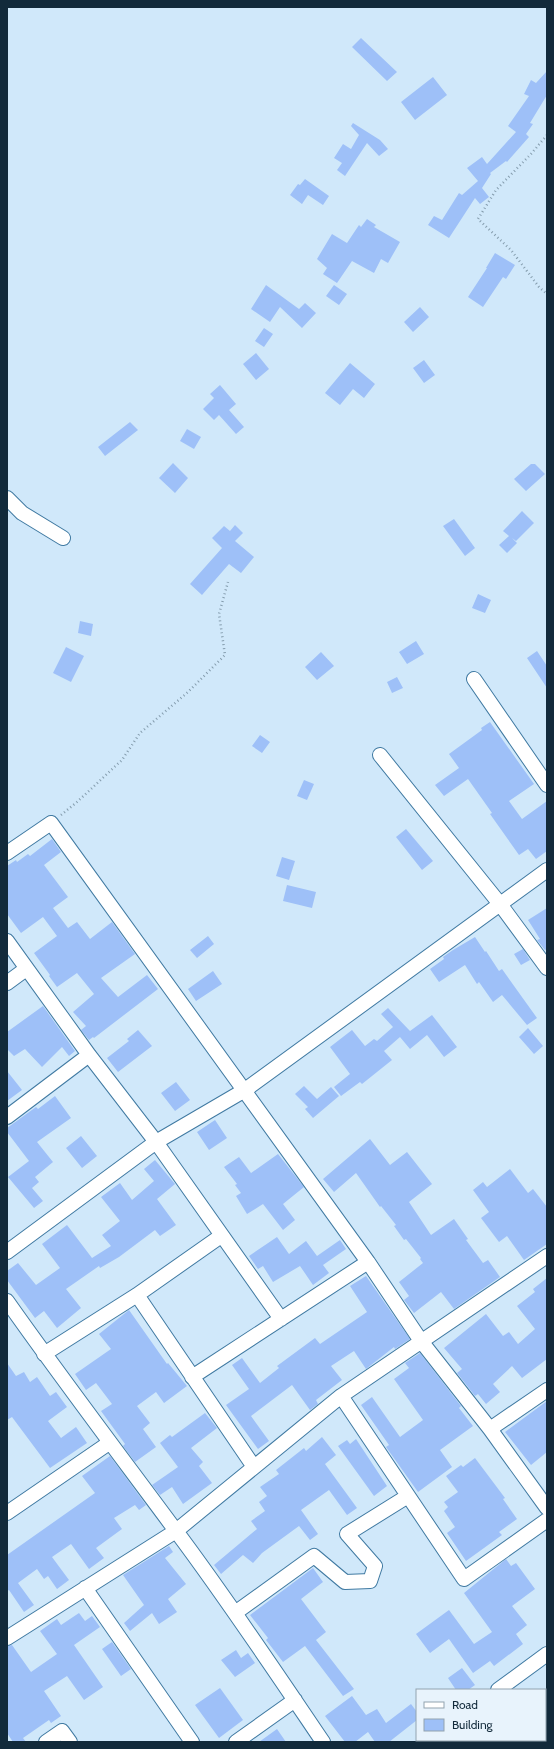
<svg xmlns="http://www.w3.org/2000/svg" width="554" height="1749" font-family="Cabin,sans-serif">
<rect width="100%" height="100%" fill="#d0e8fa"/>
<path fill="#9ec0f8" d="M361 38 397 72 387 81 352 47Z
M547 71V95L530 123 533 124 526 134 529 137 507 162 506 161 490 173 491 174 482 188 489 197 480 204 475 198 449 238 428 225 434 216 442 220 459 193 462 195 478 181 467 168 482 157 487 164 516 132 508 126 529 96 524 94 531 80 536 83Z
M433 77 447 95 415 120 401 102Z
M353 123 380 140 388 149 379 156 367 143 345 176 337 170 342 163 334 158 343 144 351 149 359 135 351 126Z
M305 179 329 196 323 205 308 195 302 204 290 195 298 184 300 185Z
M367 219 376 225 374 227 400 242 388 263 381 259 374 273 352 261 337 283 323 274 327 268 317 259 332 234 347 243 359 225 361 227Z
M495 253 515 265 506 279 503 277 483 307 468 297 487 268H486Z
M266 285 299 309 305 303 316 313 302 328 280 307 270 322 251 309Z
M334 285 347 294 339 305 326 296Z
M420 307 429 317 413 332 404 322Z
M264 328 273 334 264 347 255 341Z
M256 353 269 369 256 380 243 364Z
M424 360 435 375 424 383 413 368Z
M350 363 375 384 364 398 353 389 340 405 325 393Z
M220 385 236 404 229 410 244 427 236 434 219 415 214 420 203 409 214 398 210 394Z
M130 422 138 430 105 456 98 447Z
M187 429 201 437 194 449 180 441Z
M173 463 188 478 175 493 159 478Z
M531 464H535L545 474 526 491 514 479Z
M522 511 534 523 516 541 512 538 517 543 507 553 499 545 509 536 503 531Z
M454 519 475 548 465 556 443 526Z
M235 525 243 533 235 541 254 557 241 573 229 564 202 595 190 584 222 548 212 538 224 526 230 531Z
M478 594 491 600 485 613 472 608Z
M80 621 93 624 91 636 78 633Z
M416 641 424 654 407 664 399 652Z
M66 647 84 656 71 682 53 673Z
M537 651 547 666V688L527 658Z
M321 652 334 666 317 680 305 667Z
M397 677 403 688 392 693 387 682Z
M490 722 534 784 509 801 522 819 547 801V851L536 859 528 849 519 855 490 814 492 813 468 779 444 796 435 785 459 768 449 754 482 730 481 728Z
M260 735 270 742 262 753 252 746Z
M304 780 314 784 307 800 297 796Z
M406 829 433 861 422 870 396 837Z
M52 839 61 852 44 865 68 897 53 908 68 928 77 922 90 939 112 922 135 954 101 978 118 997 147 975 158 989 94 1038 93 1037 89 1040 81 1030 86 1026 73 1012 94 994 77 973 57 987 49 976 50 975 34 953 57 936 43 917 21 933 7 914V866L16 860 17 862 28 854 30 856Z
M282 857 295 861 289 880 276 876Z
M287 885 316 892 312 908 283 901Z
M547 908V949L545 950 537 940 540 939 528 920Z
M208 936 214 944 197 958 190 950Z
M475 937 485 952 486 951 499 971 502 969 537 1018 527 1025 502 995 493 1002 479 982 477 984 465 965 439 982 430 969 444 959 443 957 453 950Z
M523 949 530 960 521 965 514 954Z
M213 971 222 984 196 1001 188 989Z
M43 1006 75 1051 69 1056 62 1047 42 1067 25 1049 14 1056 7 1049V1032Z
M388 1008 410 1031 432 1015 457 1047 444 1057 427 1035 410 1049 400 1037 384 1051 392 1060 362 1084 360 1082 341 1096 334 1087 350 1074 330 1047 352 1030 365 1046 374 1039 377 1041 393 1027 381 1014Z
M528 1028 543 1046 534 1054 519 1037Z
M138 1030 152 1046 118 1072 107 1058 129 1041 127 1039Z
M7 1071 22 1090 7 1101Z
M176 1082 190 1100 175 1111 161 1093Z
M304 1086 317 1099 331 1087 339 1096 313 1118 305 1109 308 1107 295 1094Z
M55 1096 71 1118 37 1142 53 1162 35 1177 39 1182 32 1188 43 1201 34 1208 8 1177 29 1161 7 1132V1128L36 1107 38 1109Z
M215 1120 227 1138 209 1150 197 1132Z
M81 1136 97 1156 82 1168 66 1148Z
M370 1139 390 1165 407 1152 432 1184 409 1202 431 1235 454 1219 468 1239 466 1240 483 1263 488 1260 500 1277 454 1309 441 1292 414 1313 404 1300 409 1296 399 1282 423 1263 420 1259 421 1258 406 1239 404 1240 394 1226 396 1225 381 1206 380 1207 356 1173 334 1192 323 1179Z
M278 1154 304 1187 283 1204 295 1220 283 1230 263 1204 247 1214 236 1196 241 1193 235 1185 237 1184 224 1167 239 1157 251 1173Z
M155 1160 175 1184 157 1199 176 1225 160 1236 155 1230 119 1257 100 1268 99 1266 66 1289 81 1308 57 1328 44 1311 35 1318 7 1280V1271L18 1263 36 1285 60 1268 42 1244 67 1225 92 1258 111 1246 102 1235 120 1221 101 1197 120 1183 132 1200 154 1181 144 1169Z
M510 1169 528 1193 533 1189 547 1207V1244L524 1260 507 1236 499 1242 481 1218 489 1212 473 1190 483 1182 487 1187Z
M277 1237 289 1254 306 1241 317 1256 340 1240 346 1249 323 1265 329 1273 313 1285 300 1266 273 1282 263 1266 258 1269 249 1256Z
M366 1276 410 1339 395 1349 394 1347 366 1369 354 1351 331 1366 342 1380 316 1400 318 1404 310 1410 292 1385 251 1416 269 1441 258 1449 226 1405 249 1389 232 1365 242 1358 260 1383 279 1368 277 1366 315 1338 320 1344 367 1312 350 1286Z
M547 1278V1359L522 1378 512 1366 493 1384 500 1392 486 1404 478 1394 475 1396 457 1373 462 1369 444 1348 486 1314 503 1336 509 1332 518 1344 535 1329 517 1306 535 1292 533 1289Z
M129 1310 167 1364 168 1363 187 1386 164 1403 156 1392 137 1406 150 1423 143 1429 156 1447 135 1462 123 1446 125 1444 101 1411 112 1404 96 1383 86 1390 75 1374 111 1349 99 1334Z
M420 1353 461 1406 459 1408 473 1426 440 1450 452 1467 418 1492 386 1447 389 1445 361 1405 372 1397 400 1437 423 1420 394 1379 409 1368 405 1363Z
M7 1363 16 1376 24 1372 30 1382 37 1377 50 1396 56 1392 67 1407 48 1421 61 1438 76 1427 87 1443 50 1468 12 1417 7 1420Z
M547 1401V1452L531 1465 505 1432Z
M205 1413 217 1428 191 1448 203 1462 199 1466 212 1483 183 1504 172 1487 160 1495 152 1485 178 1467 160 1443 170 1435 172 1437Z
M322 1437 336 1455 325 1464 357 1508 347 1515 329 1490 301 1510 318 1534 310 1540 299 1526 262 1553 253 1563 243 1555 221 1574 214 1565 257 1529 251 1521 265 1511 259 1502 267 1496 260 1487 279 1474 276 1470 304 1448 306 1451Z
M356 1439 387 1486 374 1496 338 1446 347 1440 350 1444Z
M110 1456 146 1505 139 1510 135 1505 114 1518 122 1529 96 1548 104 1558 89 1569 71 1544 52 1557 69 1580 57 1589 48 1576 44 1579 37 1569 18 1583 34 1605 24 1612 9 1590 7 1591V1555L95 1493 82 1476Z
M475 1458 505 1498 503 1499 517 1519 499 1532 502 1535 466 1561 447 1533 455 1527 444 1511 448 1507 444 1502 458 1492 446 1476 461 1465 463 1467Z
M169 1546 173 1552 165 1558 186 1584 168 1599 177 1612 159 1624 152 1613 130 1631 124 1623 144 1605 123 1575Z
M506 1559 511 1566 516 1563 535 1589 512 1606 527 1625 516 1634 523 1644 494 1666 490 1661 473 1673 449 1639 430 1653 416 1634 449 1610 474 1644 492 1632 464 1593Z
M313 1568 323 1582 301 1599 326 1632 316 1640 354 1689 343 1696 305 1646 283 1662 266 1640 268 1638 250 1615Z
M79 1613 85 1621 92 1616 100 1627 74 1645 103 1687 84 1700 67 1676 44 1691 61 1716 51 1723 49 1720 23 1738 26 1742H13L7 1733V1646L12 1645 31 1672 57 1654 40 1631 57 1619 61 1625Z
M112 1642 131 1669 121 1676 102 1649Z
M236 1650 241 1658 248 1653 255 1663 235 1677 221 1660Z
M462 1668 475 1685 468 1690H456L448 1678Z
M220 1688 243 1720 219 1738 195 1705Z
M352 1696 366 1715 377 1709 386 1723 411 1704 417 1712V1720L389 1742H375L368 1732 355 1742H345L325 1716Z
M277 1729 286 1742H259Z"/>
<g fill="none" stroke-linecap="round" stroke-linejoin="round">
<defs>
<path id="minor" d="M7 498 22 513 63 538
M474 679 547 785
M380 755 500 904 547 968
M7 853 51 823 368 1262 421 1341 490 1429 547 1508
M7 941 89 1055 156 1142 281 1319
M7 983 26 969
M7 1117 89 1055
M7 1252 156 1142 245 1090 547 870
M137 1295 254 1467
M7 1301C62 1379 119 1454 176 1531 227 1599 275 1671 323 1742
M44 1354 137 1295 221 1236
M192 1377 368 1262
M341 1396 464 1579 547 1520
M490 1429 547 1390
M7 1513 109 1443
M85 1588 192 1742
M235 1613 314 1556 345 1582 370 1581 375 1566 347 1534 408 1496
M7 1638 176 1531 341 1396 547 1256
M498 1690 547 1654
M536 1740 538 1742
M46 1742 62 1731 70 1742
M236 1742 295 1700
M424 1742 426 1740"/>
</defs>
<use href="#minor" stroke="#407aa2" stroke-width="16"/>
<path stroke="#859dae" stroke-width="2.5" stroke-dasharray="1 3" stroke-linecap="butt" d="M547 135 531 154 496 190 478 219 511 250 539 287 547 294
M61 815 77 802 122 760 140 733 188 692 225 655 219 614 228 582"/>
<use href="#minor" stroke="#fff" stroke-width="14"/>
</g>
<rect width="554" height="1749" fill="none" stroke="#122a3b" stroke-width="16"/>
<rect x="416" y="1689" width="130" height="52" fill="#e8f3fc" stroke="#92a3af"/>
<rect x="424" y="1702" width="20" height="6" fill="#ffffff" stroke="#92a3af"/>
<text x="452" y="1709" font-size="12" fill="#122a3b">Road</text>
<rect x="424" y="1719" width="20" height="12" fill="#9ec0f8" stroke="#92a3af"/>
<text x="452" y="1729" font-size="12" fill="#122a3b">Building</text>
</svg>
